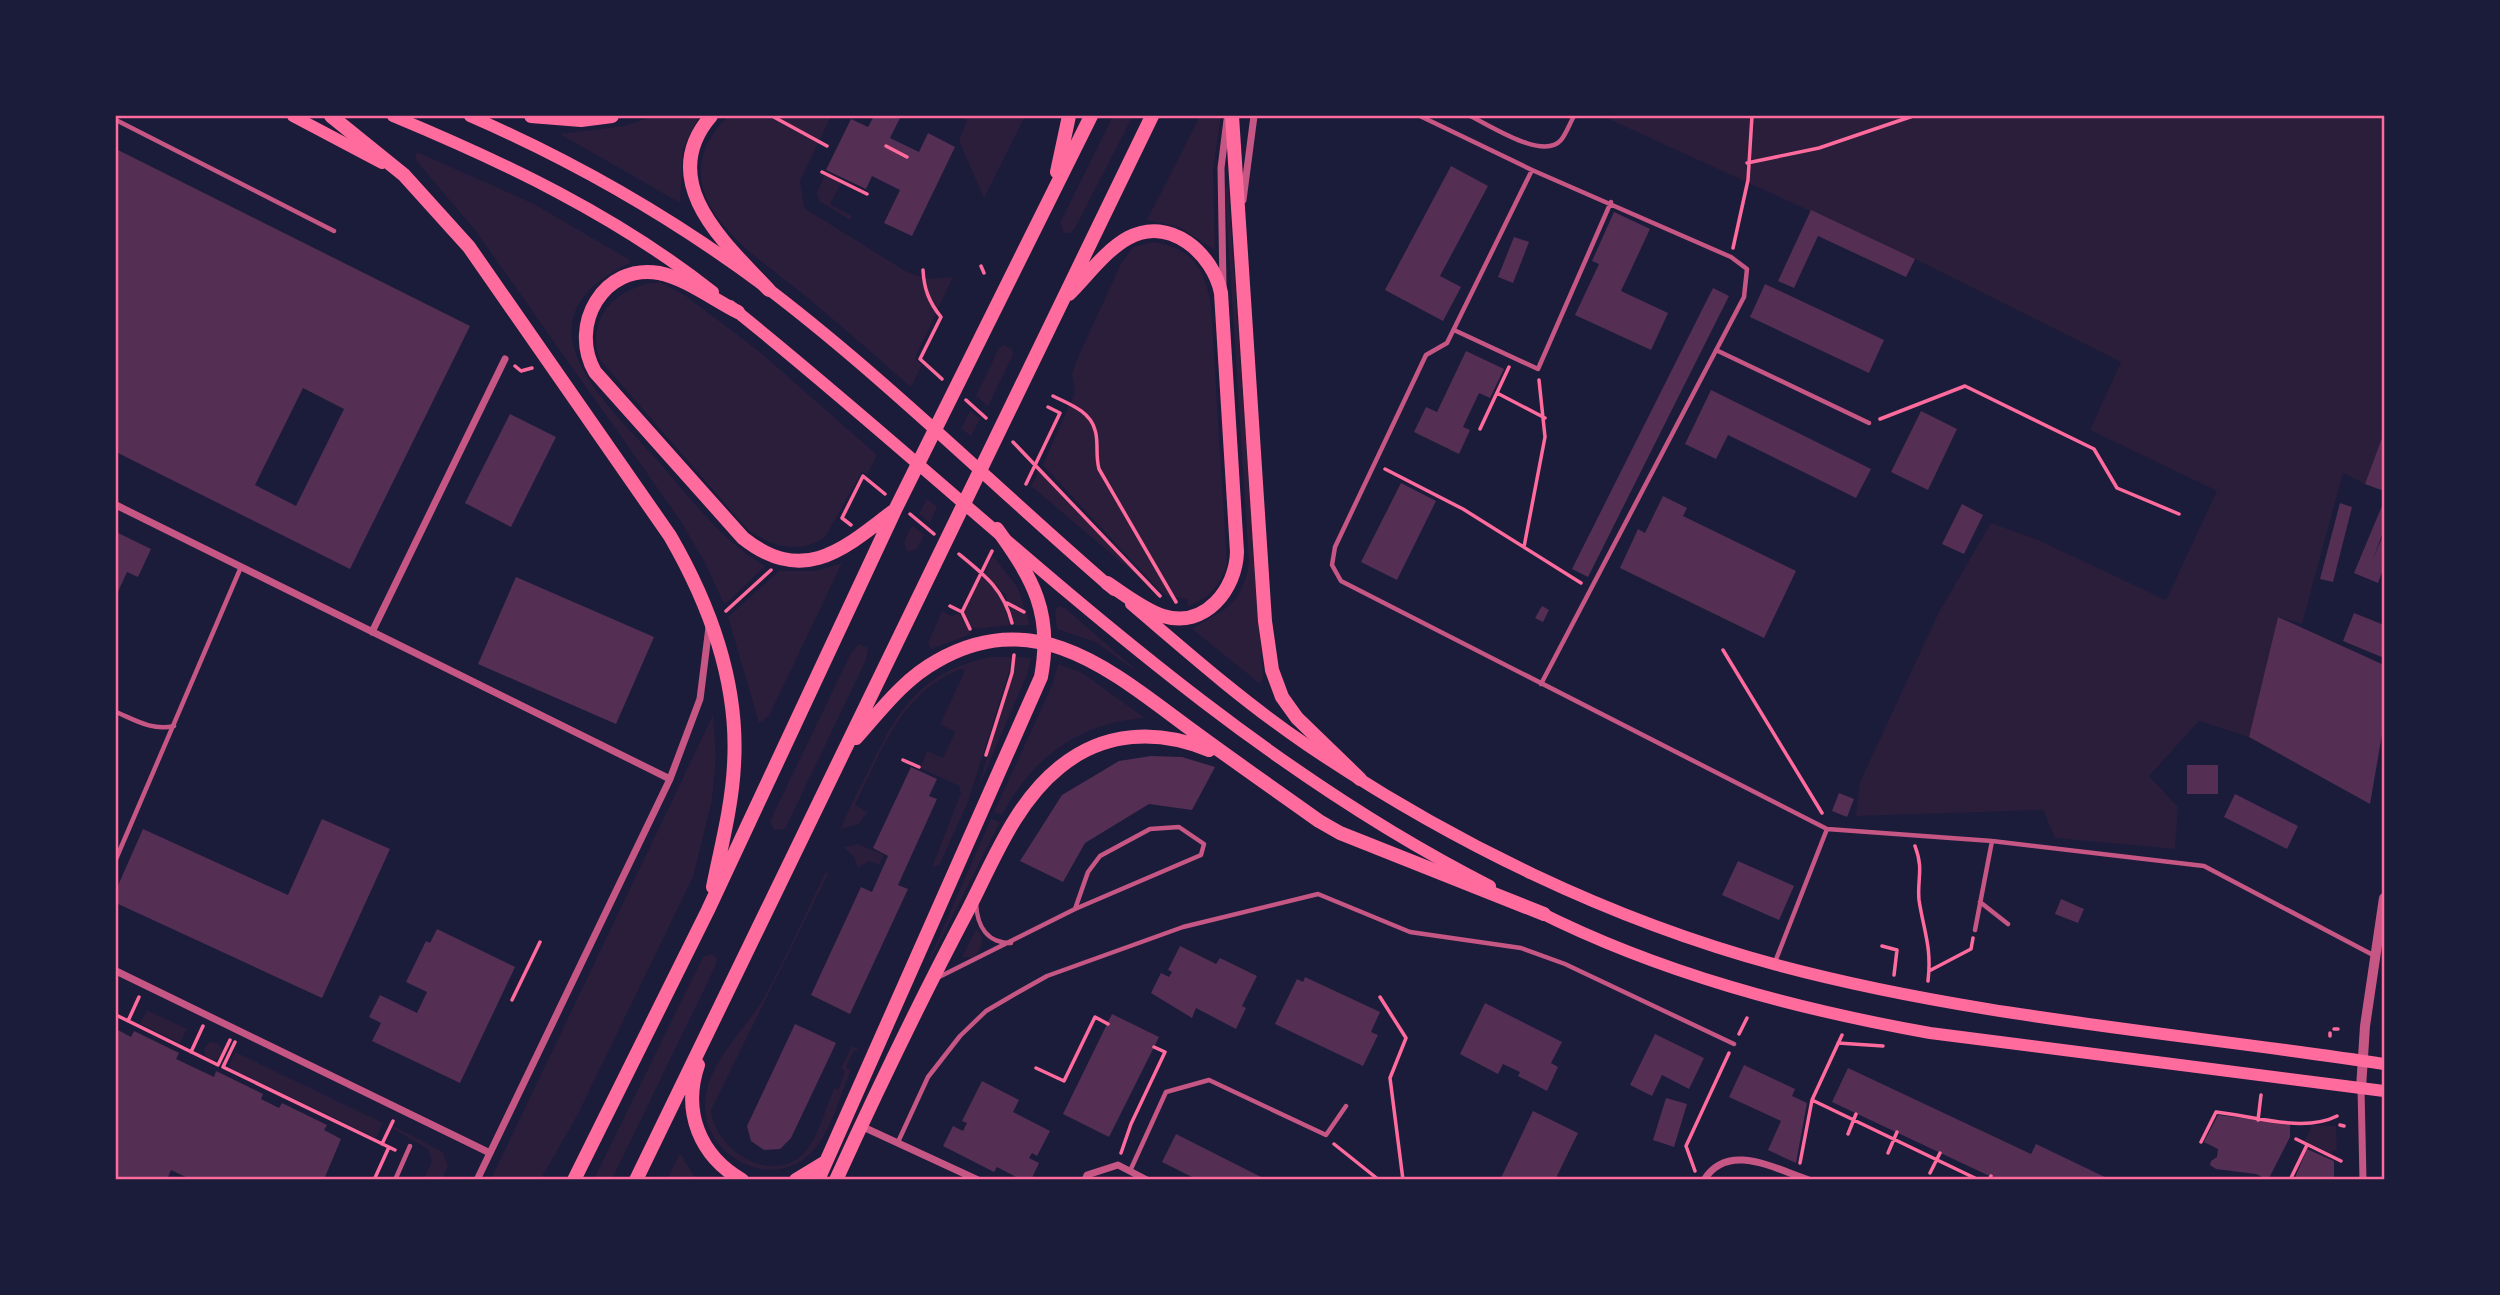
<svg xmlns="http://www.w3.org/2000/svg" width="2500" height="1295" font-family="'Sofia Sans Condensed',sans-serif">
<rect width="100%" height="100%" fill="#1b1b3a"/>
<path fill="#2a1e3b" d="M655 116H699L683 149 680 203 560 134 624 126Z
M728 116H831L800 181 804 208 907 272 927 279 953 277 915 358 922 365 911 387C877 358 844 328 809 299 755 255 651 193 728 116Z
M957 116H1025L984 198 959 141 967 120Z
M1113 116H1133L1075 228 1070 233H1064L1060 223Z
M1200 116H1221L1213 169 1215 250 1179 227 1147 220Z
M1602 116H2384V431L2365 484 2343 473 2302 624 2278 617 2249 737 2199 721 2149 776 2178 807 2175 849 2055 838 2043 810 1856 816 1860 782 1938 614 1991 523 2038 540 2166 600 2217 491 2090 430 2121 362 1915 259Z
M417 152 534 204 630 260V263C509 320 605 401 659 462 692 500 722 541 765 566L730 600 724 604 705 563 680 520 475 230 415 159Z
M825 175 841 183 830 204 852 216 850 220 819 201 817 192Z
M1228 186 1263 680 1259 683 1192 629C1225 607 1240 609 1249 564L1225 190Z
M1154 242C1193 249 1205 268 1211 306L1227 565C1220 585 1209 599 1188 606L1187 599 1166 595 1159 590 1043 465 1075 393 1072 374 1078 357 1121 264 1133 247Z
M660 282 686 296 760 352 877 455 867 475 862 472 825 537C799 555 774 546 749 531L600 360C584 317 619 285 660 282Z
M1004 345 1012 349 1013 355 988 406 976 396 999 348Z
M970 411 980 419 971 436 961 429Z
M1039 471 1146 583 1031 486Z
M927 499 937 507 930 523 919 514Z
M912 525 924 535 917 549 907 552 904 542Z
M993 556 1018 588 1030 625H1015L1005 594 984 573Z
M842 563 769 716 759 723 728 617 779 571H815Z
M982 576C999 591 1005 603 1010 625L975 629 970 626 964 611Z
M1058 606 1065 608 1143 676 1095 642 1057 629 1055 612Z
M942 611 952 616 959 613 971 634 931 649 928 643Z
M859 644 868 648 866 660 785 829 774 830 770 821 851 653Z
M990 657H1011L1009 672 968 802 939 866 932 867 961 793 959 786 920 768 927 751 943 758 955 732 940 724 965 671 961 669C901 692 881 752 855 805L867 812 859 824 841 829C848 809 859 789 869 770 898 710 920 672 990 657Z
M1016 657 1031 658 1028 672 978 789Z
M1058 664 1081 672 1145 718C1080 722 1031 759 1002 815L994 812 1053 683Z
M713 715 716 756 712 800 693 877 578 1114 541 1179H491Z
M991 819 1000 822 930 961 929 960Z
M858 844 884 855 879 865 869 861 858 868 854 857 844 847Z
M826 872 830 877 827 876 711 1110C714 1151 777 1190 808 1148 820 1132 826 1107 834 1088L838 1090 845 1071 841 1068 852 1046 860 1050 854 1051 846 1067 851 1070C840 1096 831 1132 812 1152 773 1193 703 1157 705 1104 707 1059 748 1029 767 992 788 953 806 912 826 872Z
M976 929C986 938 982 949 974 957H962Z
M712 954 717 958 715 967 612 1179H594L694 975 704 956Z
M147 1010 187 1029 180 1043 140 1024Z
M204 1051a9 9 0 1 1 18 0a9 9 0 1 1-18 0Z
M235 1052 383 1123 376 1138 228 1067Z
M2312 1125 2336 1126 2337 1152 2334 1150 2332 1154 2305 1141Z
M393 1126 443 1152 448 1166 442 1179H424L432 1161 428 1149 392 1128Z
M680 1153 696 1179H667Z"/>
<path fill="#542f53" fill-rule="evenodd" d="M874 116H901L890 138 919 152 928 133 955 147 912 236 884 223 900 190 872 176 866 189 826 170 851 119 868 127Z
M116 149 470 326 350 569 116 452ZM303 388 344 409 296 506 255 485Z
M1451 166 1488 186 1440 276 1461 287 1443 321 1385 290Z
M1811 210 1915 259 1906 277 1818 236 1794 288 1778 281Z
M1614 212 1650 229 1621 291 1668 313 1651 350 1575 315 1599 264 1592 261Z
M1514 237 1529 242 1513 283 1498 277Z
M1765 284 1884 340 1869 373 1750 317Z
M1713 288 1729 296 1588 577 1572 569Z
M1466 351 1504 369 1490 398 1479 393 1463 427 1470 430 1459 454 1414 432 1426 407 1437 412Z
M1711 390 1871 469 1856 498 1728 435 1716 459 1685 444Z
M1921 411 1957 429 1928 490 1891 472Z
M510 414 556 437 511 527 465 503Z
M2384 432V491L2365 484Z
M1401 483 1436 501 1397 580 1361 562Z
M1663 496 1687 508 1683 516 1796 571 1764 638 1620 568 1638 529 1645 533Z
M2384 501V530L2372 561 2384 533V567L2378 583 2354 573Z
M2340 503 2352 507 2333 582 2320 579Z
M1962 504 1983 515 1964 554 1942 544Z
M116 532 151 549 138 577 127 572 116 596Z
M516 577 654 637 616 724 478 664Z
M1542 606 1549 610 1543 622 1535 618Z
M2354 613 2384 625V658L2343 641Z
M2278 617 2384 665V723L2370 804 2249 737Z
M1151 756 1182 757 1215 767 1192 810 1149 804 1085 843 1063 882 1020 861 1062 795 1119 761Z
M2187 765H2218V794H2187Z
M911 767 937 779 929 796 937 799 898 885 908 889 850 1014 811 995 861 887 872 892 888 856 873 848Z
M1839 793 1854 799 1847 817 1832 811Z
M2235 794 2298 826 2287 849 2224 817Z
M322 819 390 849 322 998 116 903V890L143 829 288 895Z
M1738 861 1794 886 1779 920 1722 895Z
M2061 899 2084 909 2078 923 2055 914Z
M437 929 515 967 460 1083 372 1041 381 1023 369 1017 380 995 417 1013 427 992 406 982 426 941 430 943Z
M1180 946 1216 964 1220 958 1257 976 1242 1006 1246 1008 1236 1029 1196 1008 1192 1018 1151 993 1161 973 1169 977 1172 972 1168 970Z
M1305 977 1380 1012 1371 1032 1378 1035 1363 1066 1275 1024 1297 979 1303 982Z
M1485 1003 1562 1042 1551 1063 1558 1067 1547 1091 1518 1076 1520 1072 1503 1064 1498 1074 1460 1054Z
M1112 1014 1159 1037 1109 1137 1063 1114Z
M795 1024 836 1043 791 1138 780 1149 764 1150 751 1141 747 1126Z
M116 1029 131 1037 134 1031 179 1053 176 1059 214 1077 216 1071 263 1094 261 1099 279 1108 282 1103 327 1125 324 1130 341 1139 325 1177 331 1180H192L171 1170 167 1180H116Z
M1655 1034 1704 1058 1689 1089 1662 1075 1652 1096 1630 1085Z
M1744 1065 1795 1089 1792 1096 1807 1103 1796 1163 1768 1150 1781 1121 1729 1097Z
M1848 1068 2031 1154 2036 1144 2111 1180H1998L1832 1102Z
M982 1081 1019 1100 1013 1112 1050 1131 1037 1156 1032 1153 1029 1158 1039 1163 1031 1180H1022L997 1167 994 1172 943 1146 953 1126 963 1131 967 1123 962 1121Z
M1666 1098 1687 1104 1674 1147 1653 1140Z
M1533 1111 1578 1133 1574 1141 1555 1180H1500Z
M2218 1115 2290 1124V1137L2268 1180 2256 1174 2216 1169 2210 1165 2211 1161 2217 1157 2218 1149 2204 1142Z
M1176 1134 1267 1180H1198L1162 1162Z
M2307 1149 2334 1161V1180H2294Z"/>
<g fill="none" stroke-linecap="round" stroke-linejoin="round">
<path stroke="#ff6b9d" stroke-width="3.5" d="M772 116 827 146
M886 146 907 157
M1747 163 1819 148 1913 116
M822 172 867 194
M1733 248 1748 180 1752 116
M981 266 984 273
M923 270C924 289 929 302 941 317L920 359 942 379
M515 366 521 371 532 368
M1497 393 1545 418
M1053 396C1069 404 1090 411 1095 430 1099 442 1095 454 1099 469L1176 602
M966 400 986 418
M1880 419 1965 386 2094 449 2117 488 2179 514
M1480 429 1509 367
M1013 442 1160 596
M1385 469 1463 509 1581 583
M1026 484 1060 413 1048 407
M910 514 934 534
M851 525 842 518 863 476 885 494
M1524 547 1545 437 1539 380
M959 554C985 575 1004 590 1012 623
M1007 603 1024 612
M950 606 962 612 970 629
M726 611 771 570
M962 612 992 551
M1723 650 1822 813
M986 755 1012 673 1014 655
M903 760 919 767
M1915 846C1924 870 1917 878 1919 900 1924 932 1932 948 1928 981
M1882 946 1897 950 1894 975
M1929 971 1971 949 1973 938
M1380 997 1406 1038 1390 1078 1403 1180
M512 1000 540 942
M116 1015 218 1065 230 1040
M128 1021 139 997
M2334 1029H2338
M1739 1034 1747 1018
M1842 1035 1812 1100 1979 1180
M2330 1036V1033
M235 1042 223 1067 395 1150
M1838 1043 1883 1046
M191 1052 203 1026
M1036 1068 1064 1081 1095 1017 1108 1024
M2258 1120 2261 1095
M2340 1125 2344 1126
M1848 1134 1856 1114
M2296 1139 2341 1161
M2201 1142 2216 1112C2253 1116 2304 1133 2337 1116
M382 1144 393 1121
M1334 1144 1379 1180
M1121 1153 1131 1124 1165 1052 1154 1047
M1888 1153 1897 1132
M1800 1163 1812 1100
M1695 1171 1686 1146 1729 1053
M1930 1173 1940 1153
M374 1180 389 1147
M1989 1180 1991 1176
M2290 1180 2307 1145"/>
<path stroke="#c65784" stroke-width="4.5" d="M1420 116 1532 170 1731 257 1747 269 1744 297 1541 684
M1470 116C1490 125 1543 161 1561 140 1566 134 1570 123 1574 116
M116 120 334 231
M1532 170 1447 343 1426 355 1335 547 1332 565 1341 581 1827 829 1992 841 2204 866 2375 956
M1454 330 1538 369 1611 202
M1716 350 1869 423
M116 712C135 720 152 731 174 726
M116 859 241 567
M1980 902 2008 924
M976 903C977 926 987 943 1011 943
M1975 930 1992 841
M1775 962 1827 829
M939 977 1075 909 1201 855 1204 844 1179 827 1150 829 1100 856 1088 872 1075 909
M898 1142 928 1077 960 1036 986 1011 1015 994 1047 976 1183 927 1318 894 1410 932 1521 948 1565 964 1734 1044
M1130 1171 1166 1092 1209 1080 1326 1135 1346 1106
M395 1180 410 1146"/>
<path stroke="#c65784" stroke-width="7" d="M1243 200 1254 116
M1223 286 1221 168 1227 120
M116 505 670 779
M372 632 505 359
M116 971 490 1153
M2361 1088 2363 1180
M861 1126 978 1180
M477 1180 670 779 700 699 709 627
M1085 1180 1087 1175 1118 1165 1147 1180
M1704 1180C1728 1141 1775 1169 1809 1180"/>
<path stroke="#c65784" stroke-width="10" d="M2361 1088 2365 1026 2384 898"/>
<path stroke="#ff6b9d" stroke-width="12" d="M293 116 382 163"/>
<path stroke="#ff6b9d" stroke-width="12" d="M393 116C506 163 617 216 713 292
M470 116C576 162 678 221 771 291 891 383 999 491 1114 590
M730 306C978 504 1204 741 1490 886
M1131 604C1188 653 1245 703 1307 745 1449 841 1610 920 1777 965 1975 1018 2182 1033 2384 1064
M1537 911C1660 973 1795 1009 1930 1033L2384 1091"/>
<path stroke="#ff6b9d" stroke-width="14" d="M331 116 404 175 469 247 670 536C710 605 739 684 734 765 732 806 721 847 713 887
M531 116 581 120 612 116
M711 116C654 182 726 244 769 290
M1232 116 1265 621 1272 670 1282 697 1297 718 1360 779
M1057 172 1069 116
M1069 294C1087 276 1106 250 1128 238 1170 215 1213 254 1221 293L1237 552C1236 589 1205 629 1163 616 1144 610 1124 594 1107 583
M738 312C716 301 683 277 659 273 604 263 568 325 595 372L743 538C802 585 842 551 892 512
M856 738C881 710 904 679 937 661 1038 603 1115 674 1193 731 1235 762 1277 791 1319 821L1340 833 1544 914
M698 1065C682 1112 700 1156 742 1180
M574 1180 708 910 895 510 1091 116
M636 1180 1152 116
M796 1180 824 1163
M818 1180 1041 677C1053 613 1033 579 997 529
M836 1180C878 1088 922 997 969 908 994 859 1016 802 1060 767 1104 731 1158 729 1209 750"/>
</g>
<rect width="2500" height="1295" fill="none" stroke="#1b1b3a" stroke-width="234"/>
<rect x="117" y="117" width="2266" height="1061" fill="none" stroke="#ff6b9d" stroke-width="2.5"/>
</svg>
